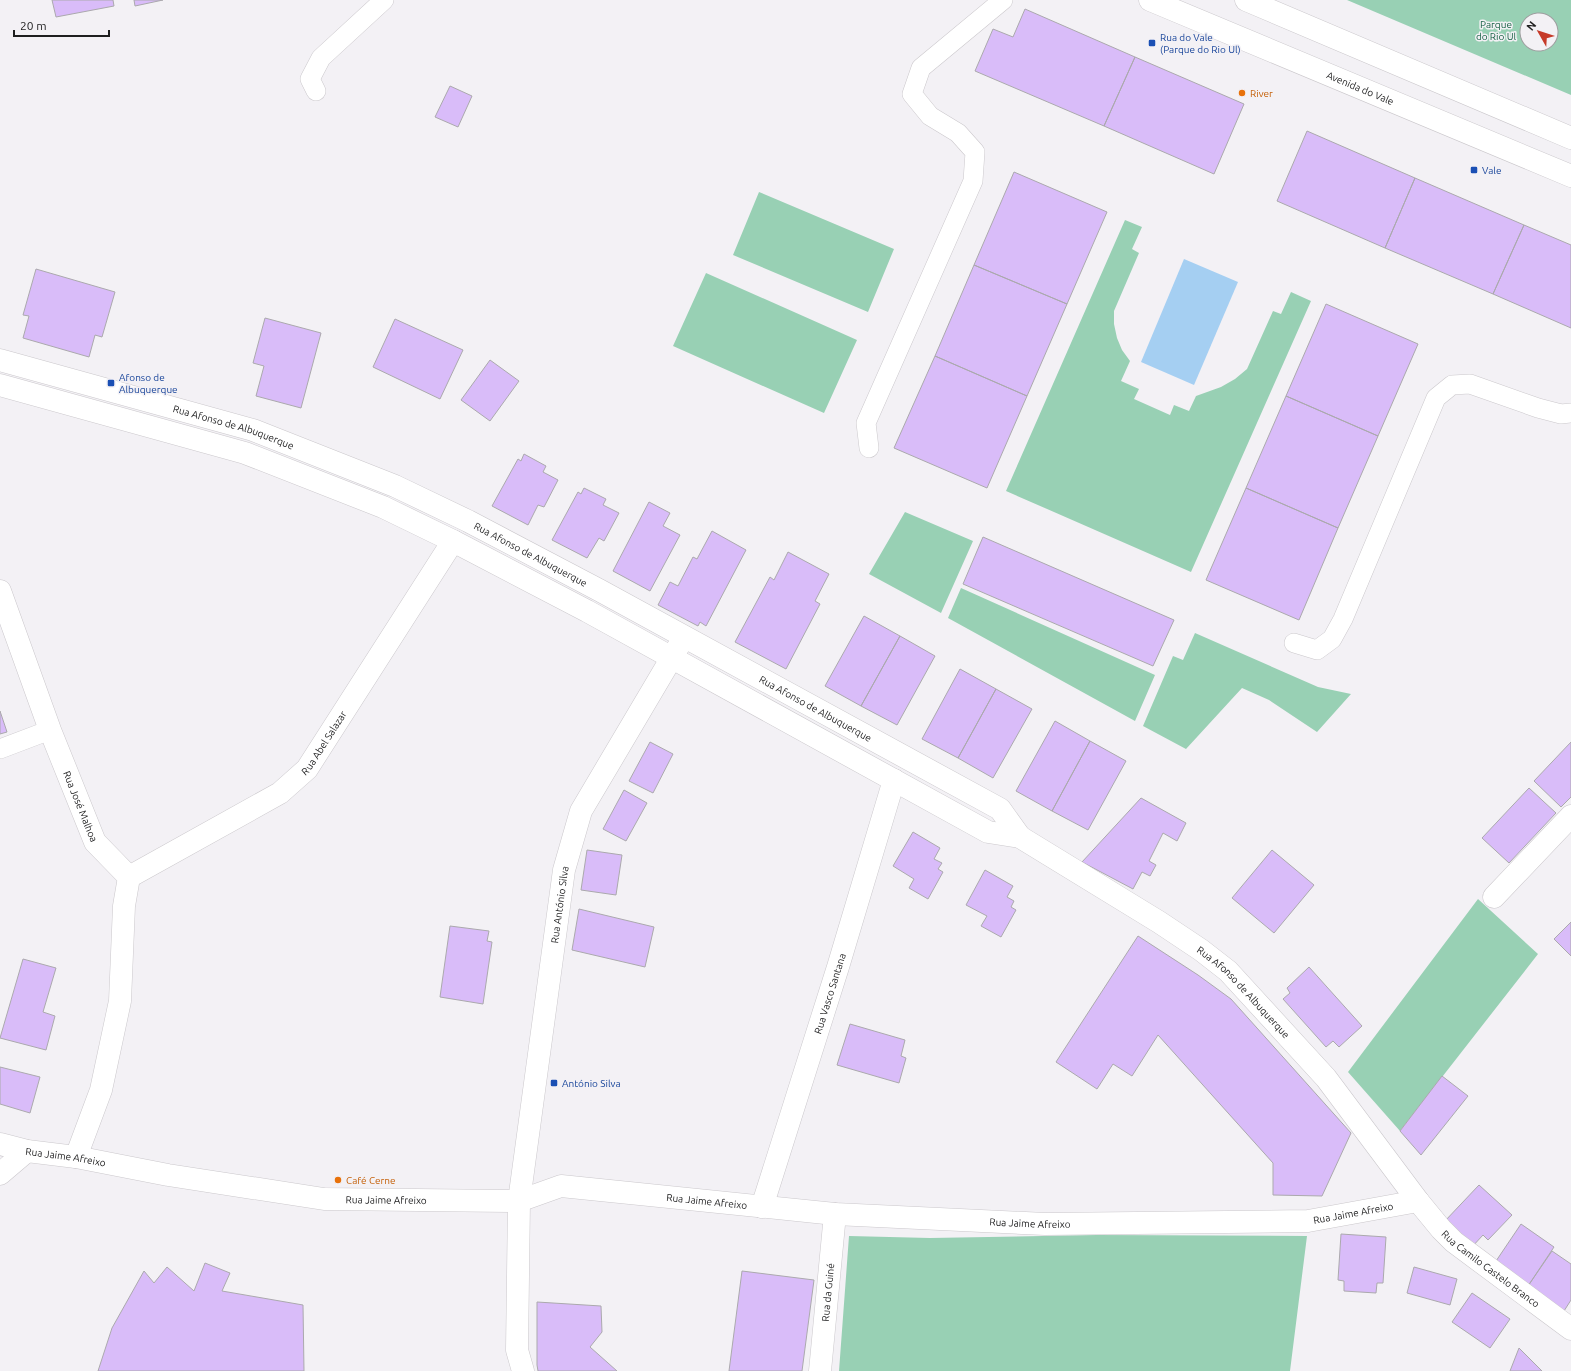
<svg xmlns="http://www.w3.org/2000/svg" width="1571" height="1371" font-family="Ubuntu,sans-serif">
<rect width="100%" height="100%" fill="#f3f1f5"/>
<path fill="#98d0b4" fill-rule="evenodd" d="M1347 0H1571V95ZM1527 20H1551V44H1527Z
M759 192 894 249 868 312 733 255Z
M1125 220 1142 227 1132 249 1139 253 1114 311V324L1117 338 1122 350 1130 361 1121 381 1139 389 1134 399 1170 415 1174 405 1189 411 1196 396 1221 387 1235 379 1247 369 1273 311 1281 314 1291 292 1311 301 1191 572 1006 491Z
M706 273 857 340 824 413 673 346Z
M905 512 973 541 941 613 869 574Z
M961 588 1155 675 1135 721 948 618Z
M1195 633 1318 687 1351 694 1317 732 1269 700 1242 688 1186 749 1143 726 1173 656 1183 660Z
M1478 899 1538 954 1400 1131 1348 1072Z
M1097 1235 1307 1236 1290 1371H839L849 1236 930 1238Z"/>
<path fill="#a5cff2" d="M1184 259 1238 282 1194 385 1141 362Z"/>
<path fill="#d9bcf9" stroke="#aba9ad" d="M52 0H113L114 6 56 17Z
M134 0H163L135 6Z
M1025 9 1135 57 1104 126 975 71 993 29 1013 37Z
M1135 57 1244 104 1214 174 1104 126Z
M450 86 472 96 458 127 435 117Z
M1307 131 1415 178 1385 248 1277 201Z
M1014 172 1107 212 1067 304 974 265Z
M1415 178 1524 225 1493 294 1385 248Z
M1524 225 1571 245V328L1493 294Z
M974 265 1067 304 1027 396 935 356Z
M36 269 115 292 102 337 95 335 89 357 23 338 29 316 23 315Z
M1326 304 1418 344 1378 436 1286 396Z
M265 318 321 333 301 408 256 396 264 366 253 363Z
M395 319 463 350 440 399 373 367Z
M935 356 1027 396 987 488 894 448Z
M490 360 519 381 490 421 461 400Z
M1286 396 1378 436 1338 528 1246 488Z
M524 454 546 466 543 472 558 480 544 507 538 505 528 525 492 506 518 459 521 461Z
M584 488 606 499 603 505 619 513 604 541 599 538 587 558 552 540 578 492 581 494Z
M1246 488 1338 528 1299 620 1206 580Z
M649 502 670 513 663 526 680 535 650 591 613 571Z
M712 531 746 550 706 626 700 622 698 626 658 605 670 582 678 586 693 557 697 559Z
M983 537 1174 620 1153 666 963 584Z
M788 552 829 574 815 601 820 604 786 669 735 642 770 577 774 580Z
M864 616 900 636 861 706 825 686Z
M900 636 935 656 897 725 861 706Z
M960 669 996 689 958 758 922 739Z
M996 689 1032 709 993 778 958 758Z
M0 711 7 732 0 734Z
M1055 721 1090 741 1052 811 1016 791Z
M1090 741 1126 761 1088 830 1052 811Z
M650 742 673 754 653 793 629 781Z
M1571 742V797L1561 807 1534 781Z
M1529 788 1556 813 1509 863 1482 838Z
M624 790 647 803 626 841 603 829Z
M1141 798 1186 823 1177 841 1163 833 1149 861 1156 865 1150 876 1142 872 1133 889 1082 862Z
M913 832 940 848 934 859 942 863 938 869 943 872 928 899 909 888 914 879 893 866Z
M587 850 622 855 616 895 581 890Z
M1272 850 1314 885 1274 933 1232 898Z
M985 870 1013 886 1007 897 1014 901 1011 907 1016 910 1001 937 981 926 987 916 966 905Z
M579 909 654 927 645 967 572 950Z
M1571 922V956L1554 939Z
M450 926 489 931 487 941 492 942 483 1004 440 997Z
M1138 936 1198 975 1231 999 1351 1133 1322 1196 1273 1195V1163L1158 1035 1132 1076 1113 1064 1097 1089 1056 1062Z
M23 959 56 968 43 1012 55 1016 46 1050 0 1038Z
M1309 967 1362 1026 1339 1047 1333 1041 1326 1047 1283 999 1290 993 1287 988Z
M850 1024 905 1040 901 1056 906 1058 899 1083 837 1065Z
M0 1067 40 1077 30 1113 0 1104Z
M1442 1076 1468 1096 1421 1155 1400 1131Z
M1479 1185 1512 1215 1488 1240 1483 1235 1471 1248 1444 1222Z
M1521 1224 1554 1247 1528 1286 1494 1264Z
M1341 1234 1386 1237 1383 1283H1377L1376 1293 1344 1291V1281L1338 1280Z
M1552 1251 1571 1264V1300L1564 1311 1528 1286Z
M205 1263 230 1273 222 1291 303 1305 304 1371H98L112 1328 144 1271 154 1283 167 1267 194 1291Z
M1414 1267 1457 1279 1450 1305 1407 1293Z
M742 1271 814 1280 802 1371H729Z
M1472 1293 1510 1319 1490 1348 1452 1322Z
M537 1302 601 1306 602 1332 590 1347 617 1371H538L537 1365Z
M1519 1348 1542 1371H1510Z"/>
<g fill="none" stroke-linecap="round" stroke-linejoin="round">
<defs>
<path id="lane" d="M316 91 310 79 321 58 384 0
M869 448 866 423 973 181 975 152 958 133 930 116 912 94 921 68 1003 0
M1294 643 1317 650 1332 639 1343 619 1436 398 1452 385 1470 384 1538 408 1561 414 1571 413
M0 749 50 730"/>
<g id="street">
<path id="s1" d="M0 591 50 730 95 842 129 877 124 906 120 1001 101 1090 76 1157"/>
<path id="s2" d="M129 877 280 793 307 769 453 541"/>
<path d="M1494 897 1571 816"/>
<path id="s3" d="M0 1144 27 1151 76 1157 168 1175 324 1199 519 1201 561 1186 835 1214 1045 1224 1308 1221 1418 1201"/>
<path d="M0 1174 27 1151"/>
<path id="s4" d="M762 1207 838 967 894 780"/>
<path id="s5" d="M523 1371 517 1350 519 1201 564 870 581 811 684 637"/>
<path id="s6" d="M820 1371 835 1214"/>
</g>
<g id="secondary">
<path id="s7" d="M1150 0 1571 176"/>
<path d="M1246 0 1571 138"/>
<path id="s8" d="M0 360 253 430 395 486 468 521 599 590 1000 809 1020 837"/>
<path id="s9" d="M0 385 245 453 383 507 453 541 587 611 988 832 1020 837 1159 922 1201 950 1228 971 1326 1078 1418 1201 1441 1229 1454 1242 1571 1329"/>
</g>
</defs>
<use href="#lane" stroke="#cbc8cc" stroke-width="20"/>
<use href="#street" stroke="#cbc8cc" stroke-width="23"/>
<use href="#secondary" stroke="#cbc8cc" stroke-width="23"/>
<use href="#lane" stroke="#fff" stroke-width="19"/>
<use href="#street" stroke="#fff" stroke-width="22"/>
<use href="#secondary" stroke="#fff" stroke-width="22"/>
</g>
<g fill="#1a4fb4" stroke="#f3f1f5" stroke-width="1.5">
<rect x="1148" y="39" width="8" height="8" rx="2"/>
<rect x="1470" y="166" width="8" height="8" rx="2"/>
<rect x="107" y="379" width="8" height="8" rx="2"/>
<rect x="550" y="1079" width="8" height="8" rx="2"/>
</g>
<g fill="#e8710a" stroke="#f3f1f5" stroke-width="1.5">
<circle cx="1242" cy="93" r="4"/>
<circle cx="338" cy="1180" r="4"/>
</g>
<g text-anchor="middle" stroke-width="3" stroke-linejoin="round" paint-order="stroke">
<g font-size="10" fill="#166044" stroke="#f3f1f5">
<text x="1496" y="28">Parque<tspan x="1496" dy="12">do Rio Ul</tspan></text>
</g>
<g font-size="10" fill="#164399" stroke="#f3f1f5" text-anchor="start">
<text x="1160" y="41">Rua do Vale<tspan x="1160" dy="12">(Parque do Rio Ul)</tspan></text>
<text x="1482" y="174">Vale</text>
<text x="119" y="381">Afonso de<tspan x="119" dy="12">Albuquerque</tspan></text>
<text x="562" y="1087">António Silva</text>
</g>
<g font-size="10" fill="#1e1e1f" stroke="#f3f1f5">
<text dy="4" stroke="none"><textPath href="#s7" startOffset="228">Avenida do Vale</textPath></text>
<text dy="4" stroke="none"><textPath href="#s8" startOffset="243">Rua Afonso de Albuquerque</textPath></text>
<text dy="4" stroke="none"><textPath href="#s8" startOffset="567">Rua Afonso de Albuquerque</textPath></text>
<text dy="4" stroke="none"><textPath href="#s8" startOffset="891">Rua Afonso de Albuquerque</textPath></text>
<text dy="4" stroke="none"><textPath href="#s2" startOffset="240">Rua Abel Salazar</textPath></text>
<text dy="4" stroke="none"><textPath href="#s1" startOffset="230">Rua José Malhoa</textPath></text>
<text dy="4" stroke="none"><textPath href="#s5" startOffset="470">Rua António Silva</textPath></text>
<text dy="4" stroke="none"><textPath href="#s9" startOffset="1395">Rua Afonso de Albuquerque</textPath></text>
<text dy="4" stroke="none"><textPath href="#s4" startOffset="224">Rua Vasco Santana</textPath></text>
<text dy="4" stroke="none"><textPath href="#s3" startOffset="67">Rua Jaime Afreixo</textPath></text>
<text dy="4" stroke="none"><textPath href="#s3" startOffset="391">Rua Jaime Afreixo</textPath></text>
<text dy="4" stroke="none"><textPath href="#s3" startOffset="715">Rua Jaime Afreixo</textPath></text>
<text dy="4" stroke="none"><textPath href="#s3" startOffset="1363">Rua Jaime Afreixo</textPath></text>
<text dy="4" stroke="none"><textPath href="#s3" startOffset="1039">Rua Jaime Afreixo</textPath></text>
<text dy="4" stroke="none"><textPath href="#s9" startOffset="1768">Rua Camilo Castelo Branco</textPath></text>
<text dy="4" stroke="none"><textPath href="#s6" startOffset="79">Rua da Guiné</textPath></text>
</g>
<g font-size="10" fill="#c56008" stroke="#f3f1f5" text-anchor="start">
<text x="1250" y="97">River</text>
<text x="346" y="1184">Café Cerne</text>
</g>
</g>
<g transform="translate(1539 32) rotate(309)"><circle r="19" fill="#f3f1f5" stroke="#9e9d9f"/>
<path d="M0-3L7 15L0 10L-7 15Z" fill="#c63a29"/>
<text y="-6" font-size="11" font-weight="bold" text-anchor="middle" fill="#1e1e1f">N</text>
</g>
<path d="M14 30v6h95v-6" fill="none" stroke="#1e1e1f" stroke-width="2"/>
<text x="20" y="30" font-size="12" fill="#1e1e1f" stroke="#f3f1f5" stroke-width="3" paint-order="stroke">20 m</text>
</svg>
